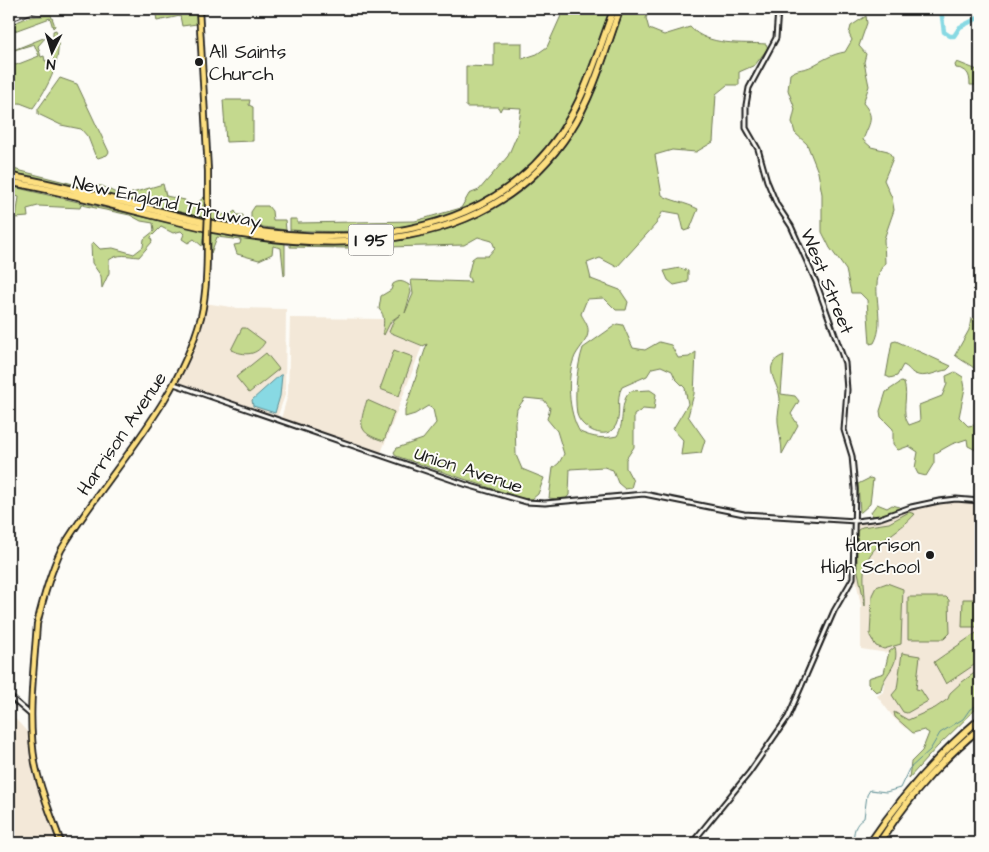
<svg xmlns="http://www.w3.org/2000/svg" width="989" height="852" font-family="'Architects Daughter',sans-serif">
<rect width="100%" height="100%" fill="#fdfcf7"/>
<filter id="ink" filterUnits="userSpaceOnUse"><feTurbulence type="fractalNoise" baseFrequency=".02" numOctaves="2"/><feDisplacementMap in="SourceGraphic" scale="10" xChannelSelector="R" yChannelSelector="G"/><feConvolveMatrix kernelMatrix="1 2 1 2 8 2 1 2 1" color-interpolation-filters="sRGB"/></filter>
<g filter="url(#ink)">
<path fill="#f3e8d8" d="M204 303 238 308 286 309 285 395 277 418 176 384Z
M290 318 389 319 393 322 390 333 422 346 381 453 281 419 288 394Z
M970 500 980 502V696L926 730 905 728 894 718 877 696 883 692 888 653 861 649V606L855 575 857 523 888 519 908 510 951 501Z
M9 712 31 736 36 780 56 843H9Z"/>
<path fill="#c4d98e" stroke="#707a55" d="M155 9H196L197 24 182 26 180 16 157 21Z
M564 9H611C596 44 587 86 567 118 501 222 405 237 290 230V219H297V223L415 221 461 208 469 194 479 190 508 156 517 135 521 108 502 107 500 111 498 107H466V66L494 67V43H522V59L537 54 547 47Z
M624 9H650L646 18 649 29 664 35 690 27C709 47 741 42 766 44L768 48 755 65 739 72V85H727L716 94 713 142 696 152 672 150 655 155 662 195C668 200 687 203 698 209L690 229 684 231 680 214 663 211 656 224 617 267 600 258 587 263 591 279 620 290 628 302 626 310H616L604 298 587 299 581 314C584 320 589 326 588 332 588 340 579 348 575 356 566 376 568 413 580 432 594 438 603 439 617 436 626 422 618 402 631 391L650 390 656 394 654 410 643 409 634 415V447L626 459V468L633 481 631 488 625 489 618 483 613 470 604 467 570 469 569 495 565 500 549 498 553 468 559 463 564 454 557 431 547 419 550 408 544 400 525 398 517 409 515 423 516 455 522 469 544 478 538 494 532 499 520 498 396 456 394 452 397 448 423 439 436 423 433 409 428 406 415 414 405 417V410L427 344 423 346 389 332 394 320 401 314 391 321 384 335 383 333C383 324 386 316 379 309L381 296 391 290 393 284C399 280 403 281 409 285L411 292 405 313 413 294 411 280 471 282 468 276 472 259 476 256H488L495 248 492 241 478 237 464 245 349 248 290 247V243C408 250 521 231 582 118 600 84 611 45 624 9Z
M51 15 55 26 53 28 50 18 9 33V25L29 17Z
M866 16 867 23 859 46 866 54 864 62 869 86 863 103C876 118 869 123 863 140L871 147 888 151 893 158 884 180 892 198 894 210 884 239 885 263C866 285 888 319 874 343L870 344 867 300 860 293H851L846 270 830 248 822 232V194L818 172 807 144 795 133 792 122 795 109 788 90 790 74C798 68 805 70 812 66 823 60 832 54 845 52L852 40 849 34 851 26Z
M56 30C64 58 49 86 33 108L20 103 9 104 10 61 16 65 39 56 34 44 11 51 46 37 38 46 41 57 44 56 45 61 53 59V31Z
M957 62 980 71V85H970C970 74 967 69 956 68L955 65Z
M60 78 77 84 109 152 107 155 98 158 95 155 88 137 81 129 61 125 38 114V109Z
M223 100H250L249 105 253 107V141L226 142Z
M9 168 81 186H102L122 196 163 184 166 196 185 200 186 205 193 207 204 197V218L9 173Z
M9 186 204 231 202 246 194 239 188 243 182 239 184 234 181 231 173 233 161 227 151 237 152 242 139 257C127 256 119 253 109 260V273L102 288 101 276 92 263 91 245 93 242 100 249 113 248 134 254 143 247 144 239 154 231 153 223 141 221 130 215 81 205 80 208 38 206 27 209 28 217 16 218 19 197 9 194Z
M255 206H268L272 211 273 220H285L286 230 211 220 212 211 220 212 227 217 235 211 237 215H243V222H251V212Z
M211 232 285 243V275L284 276 281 248 273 246 272 254 259 260 237 254 234 245 240 244 241 240 217 237 211 253Z
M680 268 688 271V282L674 285 668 280 664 271Z
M980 317V375C974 365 964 363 955 355L969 330 971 319Z
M617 324 623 325 633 348 645 350 659 342 671 345 678 358 689 357 696 352 694 394 688 416 705 440 701 453 681 455 683 440 673 429 688 404 685 388 675 378 672 371 661 366 652 368 647 376 622 387C615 399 622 413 616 425 607 443 580 428 577 414 574 394 577 366 583 348Z
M242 328H246L265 342C257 356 245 356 231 350Z
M896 341 951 366 947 370C937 371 925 379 915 374 910 372 909 367 903 365L897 376 890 378 886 376 892 342Z
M394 350 413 357 399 396 380 389Z
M266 353 279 369 249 393 236 377Z
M784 355 781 394 795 396 799 401 791 414 798 425 782 454C782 443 779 433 778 422 777 415 780 407 780 399 779 383 759 365 784 355Z
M955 372 963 377 965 388 959 417 968 426 980 424V452L968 446 967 439 952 444 934 454V463L926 476 918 474 915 468 918 452 909 446 898 450 893 444V429L881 417 880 411 886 392 901 382 904 383C909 397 900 412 909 425L920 421 919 405 942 396 947 384 946 376Z
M367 400 394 412 384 441C357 433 359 425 367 400Z
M870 478 873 479 870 504 860 513 858 484Z
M877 504 887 508 892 505 900 507 896 511 873 517 871 512Z
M909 512 915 514C899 533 872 542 865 566 862 579 866 593 865 606L857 567V531L862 527 889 523Z
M887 583 903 589 901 644 884 649 876 646 870 636 872 595 876 587Z
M908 597H946L949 600 950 633 944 639H908Z
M963 599H980V627H962Z
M976 633 980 634V661L946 684 934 662Z
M895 647C900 667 883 674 881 690L876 692 868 684V678L884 673 889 652Z
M902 653 920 656 916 689 921 690 928 701 907 713 903 712 892 695 897 689Z
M980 669V705L937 747 909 778 911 762 922 751 929 733 924 730 913 733 895 717 894 712 908 720 935 708 948 699 950 693 962 682Z"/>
<path fill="#88d9e3" stroke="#5d8d93" d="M280 375H282L280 396 275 413 253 406 252 400Z"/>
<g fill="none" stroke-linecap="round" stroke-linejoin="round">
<path stroke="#5d8d93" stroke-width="1" d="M853 843C854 831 854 825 864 818L867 795 870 790 886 792 900 788 909 769 930 750 940 733 963 719 970 709 980 704"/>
<path stroke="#88d9e3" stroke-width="4.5" d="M941 9 944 32 950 36H954L960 27 980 17"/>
<defs>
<path id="minor" d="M174 384 467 485 526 502 545 503 644 494 744 514 856 521 880 518 911 507 939 501 956 499 980 501
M9 696 31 715
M692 843 749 773 788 717 834 611 853 578 855 489 852 456 844 430 847 390 845 363 816 282 791 226 777 205 767 181 758 149 746 128V105L749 88 776 38 778 9"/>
<path id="major" d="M199 9 208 171V212
M61 843C52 817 40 790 35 763 27 718 34 669 37 624 43 599 50 573 61 550 108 472 177 406 201 317 207 291 207 263 207 237"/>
<path id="highway" d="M9 176C80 188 149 211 219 225 339 248 485 244 560 134 586 96 598 51 614 9
M9 182C77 193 143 215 211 229 339 254 491 253 570 131 594 94 605 50 620 9
M870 843C902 796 936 756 980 719
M879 843C906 800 940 761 980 728"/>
</defs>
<use href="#minor" stroke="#1c1c1c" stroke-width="7"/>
<use href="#major" stroke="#1c1c1c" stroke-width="8"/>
<use href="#highway" stroke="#1c1c1c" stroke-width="9"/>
<use href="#minor" stroke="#fdfcf7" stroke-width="3"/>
<use href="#major" stroke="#fddf80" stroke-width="4.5"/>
<use href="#highway" stroke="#fddf80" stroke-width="5.5"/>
<path stroke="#1c1c1c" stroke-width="1" d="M9 22 44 9"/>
<defs>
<path id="major-bridge" d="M207 237 208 212"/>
</defs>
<use href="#major-bridge" stroke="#1c1c1c" stroke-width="8" stroke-linecap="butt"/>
<use href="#major-bridge" stroke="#fddf80" stroke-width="4.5"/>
</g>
</g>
<g fill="#1c1c1c" stroke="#fdfcf7" stroke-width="2">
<circle cx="199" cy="62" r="5"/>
<circle cx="930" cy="555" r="5"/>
</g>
<g text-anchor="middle" stroke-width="4" stroke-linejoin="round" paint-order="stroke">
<rect fill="#fdfcf7" stroke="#605f5e" stroke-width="1" x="348.5" y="224.5" width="45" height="31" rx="4"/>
<g font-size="18" font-weight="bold" fill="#1c1c1c">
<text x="371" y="246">I 95</text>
</g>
<g font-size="19" fill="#1c1c1c" stroke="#fdfcf7" text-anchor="start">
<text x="209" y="58">All Saints<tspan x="209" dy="22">Church</tspan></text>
<text x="920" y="551" text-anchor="end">Harrison<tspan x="920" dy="22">High School</tspan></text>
</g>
<g font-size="19" fill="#1c1c1c" stroke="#fdfcf7">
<text transform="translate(167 201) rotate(12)" y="7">New England Thruway</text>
<text transform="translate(828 281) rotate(68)" y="7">West Street</text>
<text transform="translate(121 433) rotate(-56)" y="7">Harrison Avenue</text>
<text transform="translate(469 469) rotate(18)" y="7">Union Avenue</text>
</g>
</g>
<rect width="989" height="852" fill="none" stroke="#fdfcf7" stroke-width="30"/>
<rect x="15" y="15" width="959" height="822" fill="none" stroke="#1c1c1c" stroke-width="2" filter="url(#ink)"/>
<g transform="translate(52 52) rotate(185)" stroke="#fdfcf7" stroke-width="4" paint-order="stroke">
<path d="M0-4L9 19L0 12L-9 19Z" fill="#1c1c1c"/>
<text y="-8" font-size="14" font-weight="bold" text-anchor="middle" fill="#1c1c1c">N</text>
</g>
</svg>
